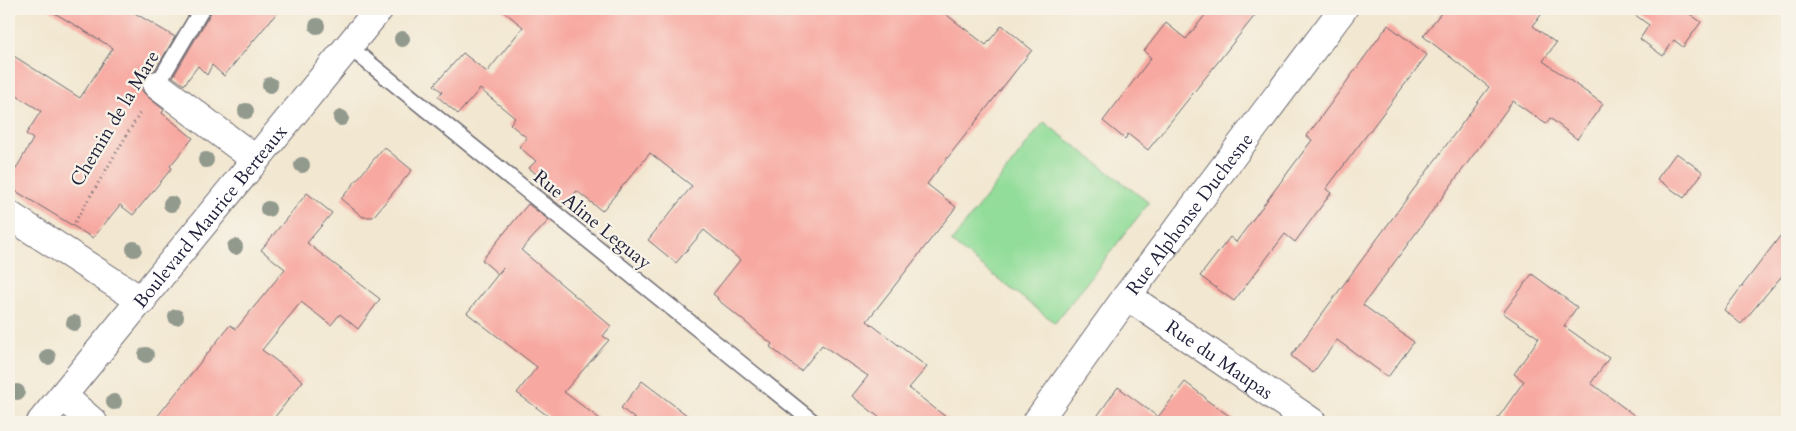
<svg xmlns="http://www.w3.org/2000/svg" width="1796" height="431" font-family="Cardo,serif">
<rect width="100%" height="100%" fill="#f7f3e8"/>
<filter id="ink" filterUnits="userSpaceOnUse"><feTurbulence type="fractalNoise" baseFrequency=".02" numOctaves="2"/><feDisplacementMap in="SourceGraphic" scale="10" xChannelSelector="R" yChannelSelector="G"/><feConvolveMatrix kernelMatrix="1 2 1 2 8 2 1 2 1" color-interpolation-filters="sRGB"/></filter>
<filter id="wash" filterUnits="userSpaceOnUse"><feTurbulence type="fractalNoise" baseFrequency=".0096" numOctaves="4" result="noise"/><feDisplacementMap in="SourceGraphic" scale="20" xChannelSelector="R" yChannelSelector="G"/><feGaussianBlur stdDeviation="1.12" result="paint"/><feColorMatrix in="noise" values="0 0 0 0 0 0 0 0 0 0 0 0 0 0 0 0 0 1.4 0 .05"/><feComposite in="paint" operator="in"/></filter>
<g filter="url(#wash)">
<rect width="100%" height="100%" fill="#f2e7d0"/>
<path fill="#92dd99" stroke="#5a806a" d="M1044 122 1149 203 1055 323 951 242Z"/>
<g id="blocks">
<path fill="#f7a8a0" d="M48 9H128L175 37 155 70 150 71 144 76 142 83V91L148 97 164 110 162 113 193 138 170 166 172 168 133 215 120 205 93 238 9 187V181L33 139 26 134 41 111 9 91V53L80 98 113 48Z
M213 9H280L224 76 212 65 207 75 198 66 184 85 173 77Z
M501 9H939L986 45 1002 25 1032 50 927 184 956 207 867 321 927 367 909 388 952 422H885L852 396 868 376 822 345 801 371 770 347 772 344 717 299 718 298 713 294 740 260 704 230 676 263 648 240 692 186 650 153 602 211 577 191 562 207 540 189 546 182 529 168 536 161 519 147 527 138 510 124 515 118 480 89 458 114 438 97 442 92 434 85 463 53 487 72 523 27Z
M1210 9H1260L1148 150 1128 134 1125 139 1103 121 1151 58 1144 51 1166 23 1186 39Z
M1444 9H1545L1533 26 1556 43 1543 61 1603 104 1577 139 1550 118 1546 124 1513 101 1363 305 1414 342 1388 377 1337 340 1313 373 1291 356 1489 87 1423 36Z
M1627 9H1683L1701 22 1683 47 1674 40 1663 56 1640 39 1649 25Z
M1388 25 1427 55 1326 189 1331 193 1295 242 1285 234 1234 301 1200 276 1230 237 1236 242 1312 140 1307 136Z
M384 147 412 170 373 217H363L341 199Z
M1676 153 1703 172 1684 198 1657 179Z
M307 193 332 213 307 243 380 299 358 329 340 314 331 325 301 302 262 350 303 381 271 422H153L230 325 236 329 285 269 261 250Z
M528 204 549 220 521 250 611 326 603 336 609 340 564 392 604 422H556L517 393 537 367 467 313 503 268 498 274 482 260Z
M1787 227V270L1741 324 1724 310Z
M1532 274 1577 307 1564 326 1609 358 1591 383 1643 422H1495L1524 381 1514 374 1539 338 1503 313Z
M642 381 696 422H639L621 408Z
M1185 382 1206 398 1205 399 1238 422H1093L1118 387 1158 417Z"/>
</g>
</g>
<g filter="url(#ink)">
<use href="#blocks" fill-opacity="0" stroke="#6b676f" stroke-width="1"/>
<g fill="none" stroke-linecap="round" stroke-linejoin="round">
<defs>
<path id="service" d="M348 46 813 422
M157 85 202 9"/>
<g id="minor">
<path d="M157 85 255 159"/>
<path d="M9 215 142 301"/>
<path id="s1" d="M1127 296 1312 422"/>
<path d="M63 396 93 422"/>
<path id="s2" d="M1037 422 1127 296 1343 9"/>
</g>
<g id="tertiary">
<path id="s3" d="M41 422 379 9"/>
</g>
</defs>
<use href="#service" stroke="#6b676f" stroke-width="18"/>
<use href="#minor" stroke="#6b676f" stroke-width="30"/>
<use href="#tertiary" stroke="#6b676f" stroke-width="30"/>
<path stroke="#6b676f" stroke-width="3" stroke-dasharray="1 4" stroke-linecap="butt" d="M75 222 141 111"/>
<use href="#service" stroke="#fff" stroke-width="15"/>
<use href="#minor" stroke="#fff" stroke-width="28"/>
<use href="#tertiary" stroke="#fff" stroke-width="28"/>
</g>
<g fill="#92998d">
<circle cx="317" cy="26" r="8"/>
<circle cx="402" cy="39" r="8"/>
<circle cx="270" cy="85" r="8"/>
<circle cx="246" cy="111" r="8"/>
<circle cx="341" cy="118" r="8"/>
<circle cx="206" cy="160" r="8"/>
<circle cx="302" cy="165" r="8"/>
<circle cx="171" cy="204" r="8"/>
<circle cx="268" cy="209" r="8"/>
<circle cx="235" cy="247" r="8"/>
<circle cx="134" cy="249" r="8"/>
<circle cx="176" cy="317" r="8"/>
<circle cx="74" cy="323" r="8"/>
<circle cx="146" cy="355" r="8"/>
<circle cx="48" cy="357" r="8"/>
<circle cx="17" cy="392" r="8"/>
<circle cx="114" cy="402" r="8"/>
</g>
</g>
<g text-anchor="middle" stroke-width="4.5" stroke-linejoin="round" paint-order="stroke">
<g font-size="19" fill="#22223b" stroke="#f7f3e8">
<text transform="translate(114 118) rotate(-59)" y="7">Chemin de la Mare</text>
<text dy="7" stroke="none"><textPath href="#s2" startOffset="258">Rue Alphonse Duchesne</textPath></text>
<text dy="7" stroke="none"><textPath href="#s3" startOffset="266">Boulevard Maurice Berteaux</textPath></text>
<text transform="translate(593 219) rotate(39)" y="7">Rue Aline Leguay</text>
<text dy="7" stroke="none"><textPath href="#s1" startOffset="112">Rue du Maupas</textPath></text>
</g>
</g>
<rect width="1796" height="431" fill="none" stroke="#f7f3e8" stroke-width="30"/>
</svg>
